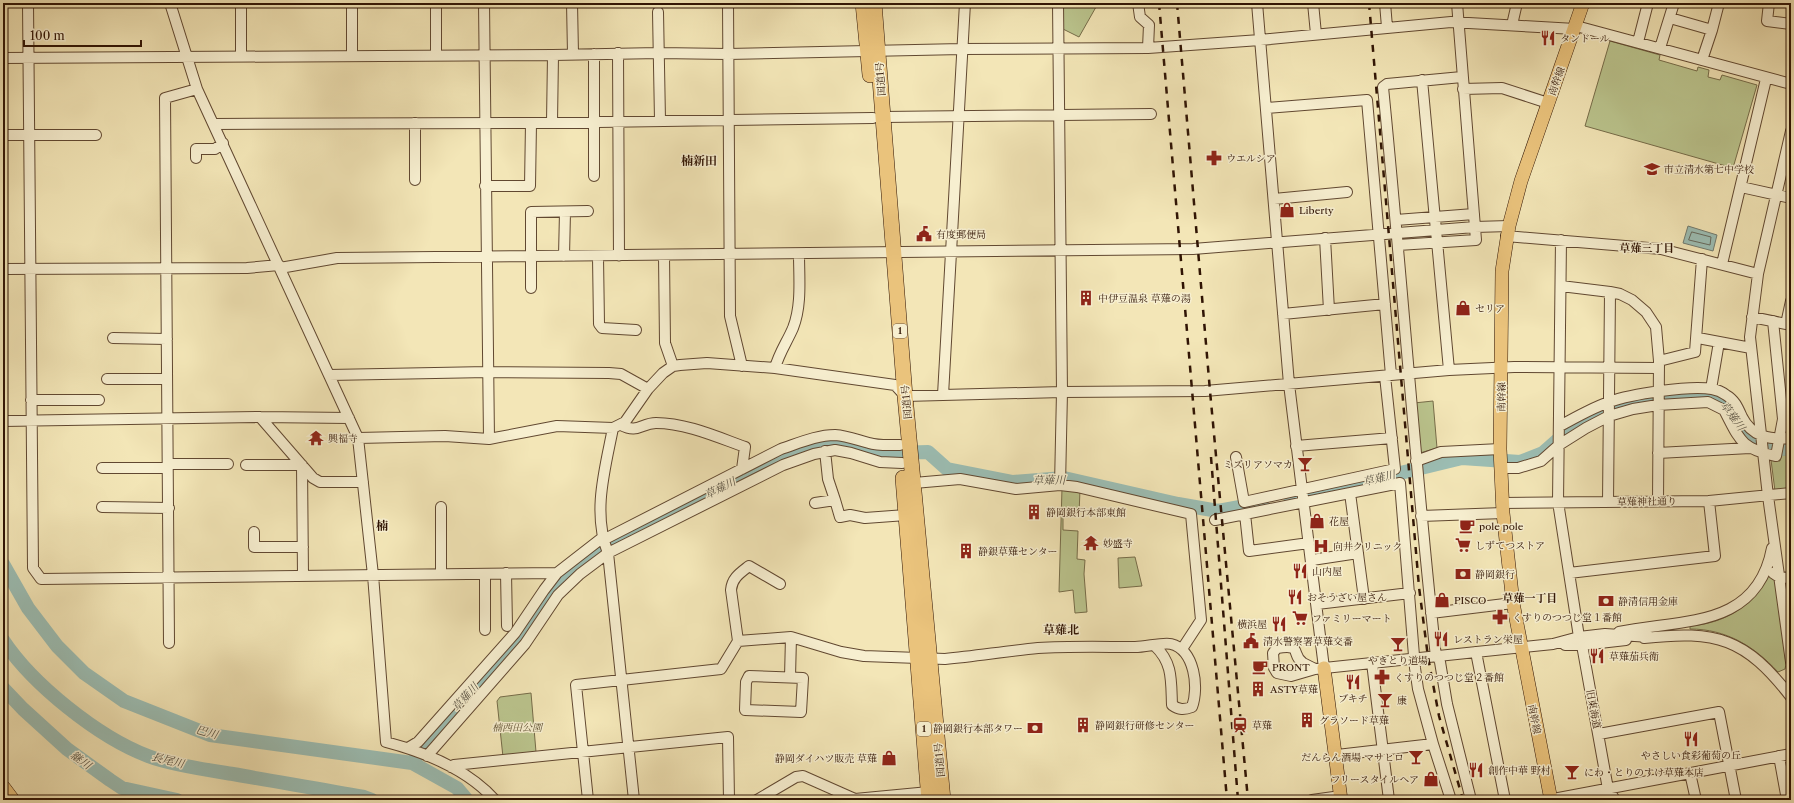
<svg xmlns="http://www.w3.org/2000/svg" width="1794" height="803" font-family="'Libre Caslon Text','Noto Serif JP',serif">
<rect width="100%" height="100%" fill="#f3e6b7"/>
<filter id="stains"><feTurbulence type="fractalNoise" baseFrequency=".005" numOctaves="4"/><feColorMatrix values="0 0 0 0 .2 0 0 0 0 .09 0 0 0 0 .02 0 0 0 .5 -.17"/></filter>
<radialGradient id="worn" r=".72"><stop offset=".6" stop-color="#630" stop-opacity="0"/><stop offset="1" stop-color="#630" stop-opacity=".3"/></radialGradient>
<path fill="#bbc58e" stroke="#766c49" d="M1081 3 1096 7 1079 37 1061 28 1062 8Z
M1610 41 1660 55 1659 60 1697 71 1698 67 1709 70 1708 77 1720 80 1722 75 1757 85 1733 168 1585 126Z
M1433 401 1437 448 1420 453 1414 403Z
M1791 453V488L1775 491 1771 460 1780 461 1781 456Z
M1062 488 1080 490 1079 514H1063V530L1078 531 1077 559 1085 560 1084 574 1087 612 1075 613 1073 590 1059 592Z
M1135 557 1142 586 1119 588 1118 558Z
M1768 575 1775 577 1786 664 1785 669 1778 672C1754 646 1726 629 1690 629V626C1725 623 1752 607 1768 575Z
M531 693 536 752 503 757 497 701 500 697Z"/>
<path fill="#9cbeb4" stroke="#717a6e" d="M1688 226 1717 235 1713 251 1683 243Z"/>
<g fill="none" stroke-linecap="round" stroke-linejoin="round">
<path stroke="#66695c" stroke-width="1" d="M1692 232 1711 237 1710 245 1689 240Z"/>
<path stroke="#9cbeb4" stroke-width="14" d="M1290 497 1347 486 1462 458 1520 462 1543 453 1569 430 1602 412 1638 401 1711 395 1723 400 1735 423 1754 442 1761 447 1772 450 1791 448
M3 564 28 608 57 646 84 673 124 701 210 735 412 763 457 788 467 800
M3 640C32 684 98 737 148 756 171 765 208 770 233 774 277 782 321 789 364 797L372 800
M3 688 23 709 67 749 110 780 122 788 177 800
M412 763 437 728 464 696 519 642 563 579C596 550 635 531 674 512 709 494 744 476 780 458 800 450 822 440 845 444 861 446 875 454 891 454 903 454 915 452 928 452L947 469 1013 482 1064 478 1178 504 1218 511 1262 503"/>
<defs>
<path id="minor" d="M28 3 33 568 41 579 557 573 602 538
M170 3 197 89 358 438 373 575 386 742C424 752 468 770 495 800
M241 3V56
M436 3V54
M484 3 489 439
M572 3 573 54
M728 3 730 316 742 366
M1058 3 1062 392 1060 485
M1138 3 1140 17 1149 25 1148 48
M1257 3 1289 384 1324 668
M1313 3 1316 34
M1385 3 1387 27
M1769 3 1767 21 1791 24
M658 12 660 120
M1670 18 1712 30
M1512 25 1517 3
M1576 26 1791 84
M1638 42 1648 3
M1660 48 1674 3
M618 53 619 256
M594 54V176
M352 55V3
M3 58 553 55 659 53 728 54 962 49 1148 48 1260 40 1451 22 1575 29
M1702 60 1712 30 1719 3
M1422 80 1449 370
M1463 89 1502 88 1548 103
M1266 108 1367 100 1391 375
M883 117 1151 114
M552 122 553 55
M214 124 531 123 873 118
M1791 131 1758 274 1750 337 1768 496 1791 662
M3 135H96
M196 158V149H215L223 143
M415 180V123
M485 186H530L531 123
M1741 187 1791 198
M1274 199 1347 192
M1396 220 1474 214
M1506 236 1661 249 1758 274
M1325 238 1329 310
M1561 240 1558 502 1579 637
M1398 245 1476 240 1457 3
M564 256 565 212
M664 256 665 343 673 366
M598 257 599 324 602 328 636 330
M1722 264 1766 79
M280 268 337 258 1193 249 1475 227 1509 226
M3 269 247 268 279 265
M1561 286 1610 292 1620 294 1632 300 1646 312 1656 327 1659 361 1658 501
M531 288V212L588 211
M1283 314 1385 304
M1752 317 1791 325
M1786 324 1791 301
M113 338 167 339
M1698 338 1751 348
M1659 361 1695 352 1702 259
M775 368C779 353 787 342 793 328 802 305 799 278 799 254
M329 375 488 372 609 373 621 374 648 389
M107 379H167
M1711 389 1719 342
M943 395 965 3
M31 400H99
M260 417 313 478 320 482H363
M3 421 260 417 349 418
M621 425C638 434 641 423 656 423 686 423 717 437 745 447L742 469
M1560 426C1576 417 1592 408 1609 402 1631 394 1690 385 1712 389 1718 390 1722 392 1726 395 1735 400 1738 408 1742 417 1752 437 1770 440 1791 438
M613 428C605 469 592 513 608 553L634 800
M358 438 445 436 489 439 557 426 613 428 625 422 648 389 663 373 673 366 680 365 707 363 775 368 895 385 905 396 1062 392 1205 391 1449 370 1514 367 1658 368
M1296 446 1392 438
M825 451 828 479 835 500
M1658 453 1750 448
M1236 457 1244 502 1395 469 1385 376
M1416 461 1441 452 1500 449
M168 464H228
M246 465H302L303 576
M102 468H168
M1500 468H1518L1541 461 1559 445 1586 428 1609 416 1633 409 1658 405 1708 402 1724 410C1739 438 1740 449 1776 456L1783 419 1773 321
M914 483 960 479 1016 489 1060 485 1077 487 1191 514 1201 620 1182 649
M1350 493 1364 599
M1608 502 1610 292
M815 503 835 500 840 517 850 515 865 518 906 515
M1502 503 1709 501 1791 493
M102 507 169 508
M441 507V574
M1245 514 1249 551 1309 543
M1421 516 1503 513
M1215 520 1400 483 1415 668 1418 689 1433 744 1337 755
M254 532V547H303
M603 540 781 449C799 443 817 435 835 435 848 436 857 440 869 443 878 446 890 445 900 445
M1312 560 1358 553
M506 573 507 626
M1569 573 1715 556 1709 501
M1773 573 1779 577 1791 578
M1317 604 1410 593
M1431 613 1513 603
M485 630V574
M1619 632C1682 619 1757 629 1772 548
M1644 638C1717 630 1745 638 1791 697
M738 641 731 590C732 578 740 573 749 566L780 584
M169 643 165 98 197 89
M1565 645H1582L1626 640
M1582 645 1608 789 1615 800
M1476 652 1505 800
M1439 656 1447 704 1471 800
M1436 657C1415 467 1402 277 1383 87L1387 84 1462 77
M1372 663 1389 800
M1315 669C1311 667 1307 665 1303 663 1290 654 1304 644 1277 648L1273 653 1274 668 1277 673 1291 676 1315 669 1553 644 1579 637 1605 634 1650 637
M749 676 803 678 801 712 745 710 746 682Z
M790 677 791 637
M1599 734 1719 712 1736 800
M1433 744 1451 800
M408 748 418 742 515 633 544 590 557 573
M427 756 525 644 558 595 580 574 608 553 783 465 814 454 835 450 851 453 880 462 902 463
M1779 756 1787 800
M451 767 454 765 728 737 729 800
M1690 773 1696 800
M588 800 576 685 721 669 738 641 791 637 841 652 864 656 945 659C976 656 1007 651 1038 648 1070 646 1103 647 1135 647 1146 647 1163 642 1171 644 1195 650 1199 688 1192 707 1184 710 1179 710 1172 705 1171 681 1173 663 1155 646
M757 800 796 777 803 776 855 799 929 792
M1312 800 1341 796
M1548 800 1791 754"/>
<path id="major" d="M1324 668 1341 800
M1551 800 1513 603 1503 513 1500 449 1502 271 1509 226 1521 181 1583 3"/>
<path id="highway" d="M863 3 870 75
M874 3 905 396 943 800
M903 478 929 800
M3 788 12 800"/>
</defs>
<use href="#minor" stroke="#614831" stroke-width="12"/>
<use href="#major" stroke="#301404" stroke-width="14"/>
<use href="#highway" stroke="#301404" stroke-width="16"/>
<use href="#minor" stroke="#f7efd0" stroke-width="10"/>
<use href="#major" stroke="#eac37c" stroke-width="13"/>
<use href="#highway" stroke="#eac37c" stroke-width="15"/>
<path stroke="#301404" stroke-width="2.5" stroke-dasharray="7 7" stroke-linecap="butt" d="M1159 3 1227 800
M1177 3 1210 391 1248 800
M1369 3 1419 587 1428 657 1439 716 1463 800
M1211 457 1238 800"/>
</g>
<defs>
<symbol id="restaurant-bare" viewBox="-9 -9 18 18"><path d="M-5-6h1v4h1v-4h1v4h1v-4h1v5L-1.5 .5V6h-2V.5L-5-1ZM5-6V6H3V1.5H1.5Q1.5-4 5-6Z" fill="#8f2418" stroke="#f7efd0" stroke-width="2.5" paint-order="stroke"/></symbol>
<symbol id="pharmacy-bare" viewBox="-9 -9 18 18"><path d="M-2-6h4v4h4v4h-4v4h-4v-4h-4v-4h4Z" fill="#8f2418" stroke="#f7efd0" stroke-width="2.5" paint-order="stroke"/></symbol>
<symbol id="school-bare" viewBox="-9 -9 18 18"><path d="M0-5L7-2L0 1L-7-2ZM-4 1L0 2.5L4 1V4Q0 6-4 4Z" fill="#8f2418" stroke="#f7efd0" stroke-width="2.5" paint-order="stroke"/></symbol>
<symbol id="shop-bare" viewBox="-9 -9 18 18"><path d="M-5-2.5h2.3a2.7 3.5 0 0 1 5.4 0H5L5.5 6h-11ZM-1.5-2.5h3a1.5 2.3 0 0 0-3 0Z" fill="#8f2418" stroke="#f7efd0" stroke-width="2.5" paint-order="stroke"/></symbol>
<symbol id="civic-bare" viewBox="-9 -9 18 18"><path d="M-.6-6.5H3V-4.5H.6V-3L4-1V1h2V6H-6V1h2V-1L-.6-3ZM-1.2 2.5V6h2.4V2.5Z" fill="#8f2418" stroke="#f7efd0" stroke-width="2.5" paint-order="stroke"/></symbol>
<symbol id="building-bare" viewBox="-9 -9 18 18"><path d="M-4-6H4V6H1V3H-1V6H-4ZM-2.5-4.3h1.7v1.8h-1.7ZM.8-4.3h1.7v1.8H.8ZM-2.5-1h1.7V.8h-1.7ZM.8-1h1.7V.8H.8Z" fill="#8f2418" stroke="#f7efd0" stroke-width="2.5" paint-order="stroke"/></symbol>
<symbol id="temple-bare" viewBox="-9 -9 18 18"><path d="M0-6L5-2H3V0L6.5 2.5H4V6H1.5V3h-3V6H-4V2.5H-6.5L-3 0V-2H-5Z" fill="#8f2418" stroke="#f7efd0" stroke-width="2.5" paint-order="stroke"/></symbol>
<symbol id="bar-bare" viewBox="-9 -9 18 18"><path d="M-6-5H6L.8 .8V4.5H3.5V6h-7V4.5H-.8V.8Z" fill="#8f2418" stroke="#f7efd0" stroke-width="2.5" paint-order="stroke"/></symbol>
<symbol id="cafe-bare" viewBox="-9 -9 18 18"><path d="M-5.5-4.5H6V0H3Q3 3.5 0 3.5H-2.5Q-5.5 3.5-5.5 0ZM3-3.2v2h1.7v-2ZM-6 4.5H4V6H-6Z" fill="#8f2418" stroke="#f7efd0" stroke-width="2.5" paint-order="stroke"/></symbol>
<symbol id="supermarket-bare" viewBox="-9 -9 18 18"><path d="M-6-5.5h2.5l.6 2H6L4.5 2H-2.5L-4.4-4H-6ZM-1.5 3.2a1.3 1.3 0 1 0 .1 0ZM3 3.2a1.3 1.3 0 1 0 .1 0Z" fill="#8f2418" stroke="#f7efd0" stroke-width="2.5" paint-order="stroke"/></symbol>
<symbol id="hospital-bare" viewBox="-9 -9 18 18"><path d="M-5-5h3v3.5h4V-5h3V5h-3V1.5h-4V5h-3Z" fill="#8f2418" stroke="#f7efd0" stroke-width="2.5" paint-order="stroke"/></symbol>
<symbol id="bank-bare" viewBox="-9 -9 18 18"><path d="M-6-4H6V4H-6ZM0-2.3a2.3 2.3 0 1 0 0 4.6a2.3 2.3 0 1 0 0-4.6Z" fill="#8f2418" stroke="#f7efd0" stroke-width="2.5" paint-order="stroke"/></symbol>
<symbol id="station-bare" viewBox="-9 -9 18 18"><path d="M-3-6H3Q5-6 5-4V2Q5 4 3 4L4.5 6H3L1.5 4h-3L-3 6H-4.5L-3 4Q-5 4-5 2V-4Q-5-6-3-6ZM-3.5-4v3h7v-3ZM-3.5 1v1.5H-2V1ZM2 1v1.5H3.5V1Z" fill="#8f2418" stroke="#f7efd0" stroke-width="2.5" paint-order="stroke"/></symbol>
</defs>
<g fill-rule="evenodd">
<use href="#restaurant-bare" x="1537" y="27" width="22" height="22"/>
<use href="#pharmacy-bare" x="1203" y="147" width="22" height="22"/>
<use href="#school-bare" x="1641" y="158" width="22" height="22"/>
<use href="#shop-bare" x="1276" y="199" width="22" height="22"/>
<use href="#civic-bare" x="913" y="223" width="22" height="22"/>
<use href="#building-bare" x="1075" y="287" width="22" height="22"/>
<use href="#shop-bare" x="1452" y="297" width="22" height="22"/>
<use href="#temple-bare" x="305" y="427" width="22" height="22"/>
<use href="#bar-bare" x="1294" y="453" width="22" height="22"/>
<use href="#building-bare" x="1023" y="501" width="22" height="22"/>
<use href="#shop-bare" x="1306" y="510" width="22" height="22"/>
<use href="#cafe-bare" x="1456" y="515" width="22" height="22"/>
<use href="#temple-bare" x="1080" y="532" width="22" height="22"/>
<use href="#supermarket-bare" x="1452" y="534" width="22" height="22"/>
<use href="#hospital-bare" x="1310" y="535" width="22" height="22"/>
<use href="#building-bare" x="955" y="540" width="22" height="22"/>
<use href="#restaurant-bare" x="1289" y="560" width="22" height="22"/>
<use href="#bank-bare" x="1452" y="563" width="22" height="22"/>
<use href="#restaurant-bare" x="1284" y="586" width="22" height="22"/>
<use href="#shop-bare" x="1431" y="589" width="22" height="22"/>
<use href="#bank-bare" x="1595" y="590" width="22" height="22"/>
<use href="#pharmacy-bare" x="1489" y="606" width="22" height="22"/>
<use href="#supermarket-bare" x="1289" y="607" width="22" height="22"/>
<use href="#restaurant-bare" x="1268" y="613" width="22" height="22"/>
<use href="#restaurant-bare" x="1430" y="628" width="22" height="22"/>
<use href="#civic-bare" x="1240" y="630" width="22" height="22"/>
<use href="#bar-bare" x="1387" y="633" width="22" height="22"/>
<use href="#restaurant-bare" x="1586" y="645" width="22" height="22"/>
<use href="#cafe-bare" x="1249" y="656" width="22" height="22"/>
<use href="#pharmacy-bare" x="1371" y="666" width="22" height="22"/>
<use href="#restaurant-bare" x="1342" y="671" width="22" height="22"/>
<use href="#building-bare" x="1247" y="678" width="22" height="22"/>
<use href="#bar-bare" x="1374" y="689" width="22" height="22"/>
<use href="#building-bare" x="1296" y="709" width="22" height="22"/>
<use href="#building-bare" x="1072" y="714" width="22" height="22"/>
<use href="#station-bare" x="1229" y="714" width="22" height="22"/>
<use href="#bank-bare" x="1024" y="717" width="22" height="22"/>
<use href="#restaurant-bare" x="1680" y="728" width="22" height="22"/>
<use href="#bar-bare" x="1405" y="746" width="22" height="22"/>
<use href="#shop-bare" x="878" y="747" width="22" height="22"/>
<use href="#restaurant-bare" x="1465" y="759" width="22" height="22"/>
<use href="#bar-bare" x="1561" y="761" width="22" height="22"/>
<use href="#shop-bare" x="1420" y="768" width="22" height="22"/>
</g>
<g text-anchor="middle" stroke-width="3" stroke-linejoin="round" paint-order="stroke">
<g fill="#f7efd0" stroke="#6c5641" stroke-width="1">
<rect x="893" y="324" width="14" height="14" rx="3"/>
<rect x="917" y="722" width="14" height="14" rx="3"/>
</g>
<g font-size="9" font-weight="bold" fill="#301404">
<text x="900" y="334">1</text>
<text x="924" y="732">1</text>
</g>
<g font-size="10" fill="#301404" stroke="#f7efd0" text-anchor="start">
<text x="1560" y="42">タンドール</text>
<text x="1226" y="162">ウエルシア</text>
<text x="1664" y="173">市立清水第七中学校</text>
<text x="1299" y="214">Liberty</text>
<text x="936" y="238">有度郵便局</text>
<text x="1098" y="302">中伊豆温泉 草薙の湯</text>
<text x="1475" y="312">セリア</text>
<text x="328" y="442">興福寺</text>
<text x="1293" y="468" text-anchor="end">ミズリアソマカ</text>
<text x="1046" y="516">静岡銀行本部東館</text>
<text x="1329" y="525">花屋</text>
<text x="1479" y="530">pole pole</text>
<text x="1103" y="547">妙盛寺</text>
<text x="1475" y="549">しずてつストア</text>
<text x="1333" y="550">向井クリニック</text>
<text x="978" y="555">静銀草薙センター</text>
<text x="1312" y="575">山内屋</text>
<text x="1475" y="578">静岡銀行</text>
<text x="1307" y="601">おそうざい屋さん</text>
<text x="1454" y="604">PISCO</text>
<text x="1618" y="605">静清信用金庫</text>
<text x="1512" y="621">くすりのつつじ堂１番館</text>
<text x="1312" y="622">ファミリーマート</text>
<text x="1267" y="628" text-anchor="end">横浜屋</text>
<text x="1453" y="643">レストラン栄屋</text>
<text x="1263" y="645">清水警察署草薙交番</text>
<text x="1609" y="660">草薙茄兵衛</text>
<text x="1398" y="664" text-anchor="middle">やきとり道場</text>
<text x="1272" y="671">PRONT</text>
<text x="1394" y="681">くすりのつつじ堂２番館</text>
<text x="1270" y="693">ASTY草薙</text>
<text x="1353" y="702" text-anchor="middle">ブキチ</text>
<text x="1397" y="704">康</text>
<text x="1319" y="724">グラソード草薙</text>
<text x="1095" y="729">静岡銀行研修センター</text>
<text x="1252" y="729">草薙</text>
<text x="1023" y="732" text-anchor="end">静岡銀行本部タワー</text>
<text x="1691" y="759" text-anchor="middle">やさしい食彩葡萄の丘</text>
<text x="1404" y="761" text-anchor="end">だんらん酒場 マサヒロ</text>
<text x="877" y="762" text-anchor="end">静岡ダイハツ販売 草薙</text>
<text x="1488" y="774">創作中華 野村</text>
<text x="1584" y="776">にわ・とりのすけ草薙本店</text>
<text x="1419" y="783" text-anchor="end">フリースタイルヘア</text>
</g>
<g font-size="10" fill="#301404" stroke="#f7efd0">
<text transform="translate(880 79) rotate(-94)" y="4">国道1号</text>
<text transform="translate(1556 81) rotate(-70)" y="4">南幹線</text>
<text transform="translate(1501 397) rotate(-89)" y="4">南幹線</text>
<text transform="translate(906 402) rotate(-95)" y="4">国道1号</text>
<text transform="translate(1647 501) rotate(-1)" y="4">草薙神社通り</text>
<text transform="translate(1594 709) rotate(79)" y="4">旧東海道</text>
<text transform="translate(1535 719) rotate(79)" y="4">南幹線</text>
<text transform="translate(939 760) rotate(-95)" y="4">国道1号</text>
</g>
<g font-size="10" font-style="italic" fill="#615234" stroke="#f7efd0">
<text x="517" y="731">楠西田公園</text>
</g>
<g font-size="11" font-weight="bold" fill="#301404" stroke="#f7efd0">
<text x="1647" y="252">草薙三丁目</text>
<text x="1530" y="602">草薙一丁目</text>
</g>
<g font-size="11" font-style="italic" fill="#565042" stroke="#f7efd0">
<text transform="translate(1733 416) rotate(54)" y="4">草薙川</text>
<text transform="translate(1379 478) rotate(-14)" y="4">草薙川</text>
<text transform="translate(1049 480) rotate(-1)" y="4">草薙川</text>
<text transform="translate(720 488) rotate(-27)" y="4">草薙川</text>
<text transform="translate(465 697) rotate(-48)" y="4">草薙川</text>
<text transform="translate(207 732) rotate(16)" y="4">巴川</text>
<text transform="translate(81 760) rotate(36)" y="4">継川</text>
<text transform="translate(168 760) rotate(14)" y="4">長尾川</text>
</g>
<g font-size="12" font-weight="bold" fill="#301404" stroke="#f7efd0">
<text x="699" y="165">楠新田</text>
<text x="382" y="530">楠</text>
<text x="1061" y="634">草薙北</text>
</g>
</g>
<rect width="1794" height="803" fill="none" stroke="#f3e6b7" stroke-width="16"/>
<rect x="4" y="4" width="1786" height="795" fill="none" stroke="#301404" stroke-width="2"/>
<rect x="8" y="8" width="1778" height="787" fill="none" stroke="#301404"/>
<path d="M24 40v6h117v-6" fill="none" stroke="#301404" stroke-width="2"/>
<text x="30" y="40" font-size="12" fill="#301404" stroke="#f7efd0" stroke-width="3" paint-order="stroke">100 m</text>
<rect width="100%" height="100%" filter="url(#stains)"/>
<rect width="100%" height="100%" fill="url(#worn)"/>
</svg>
